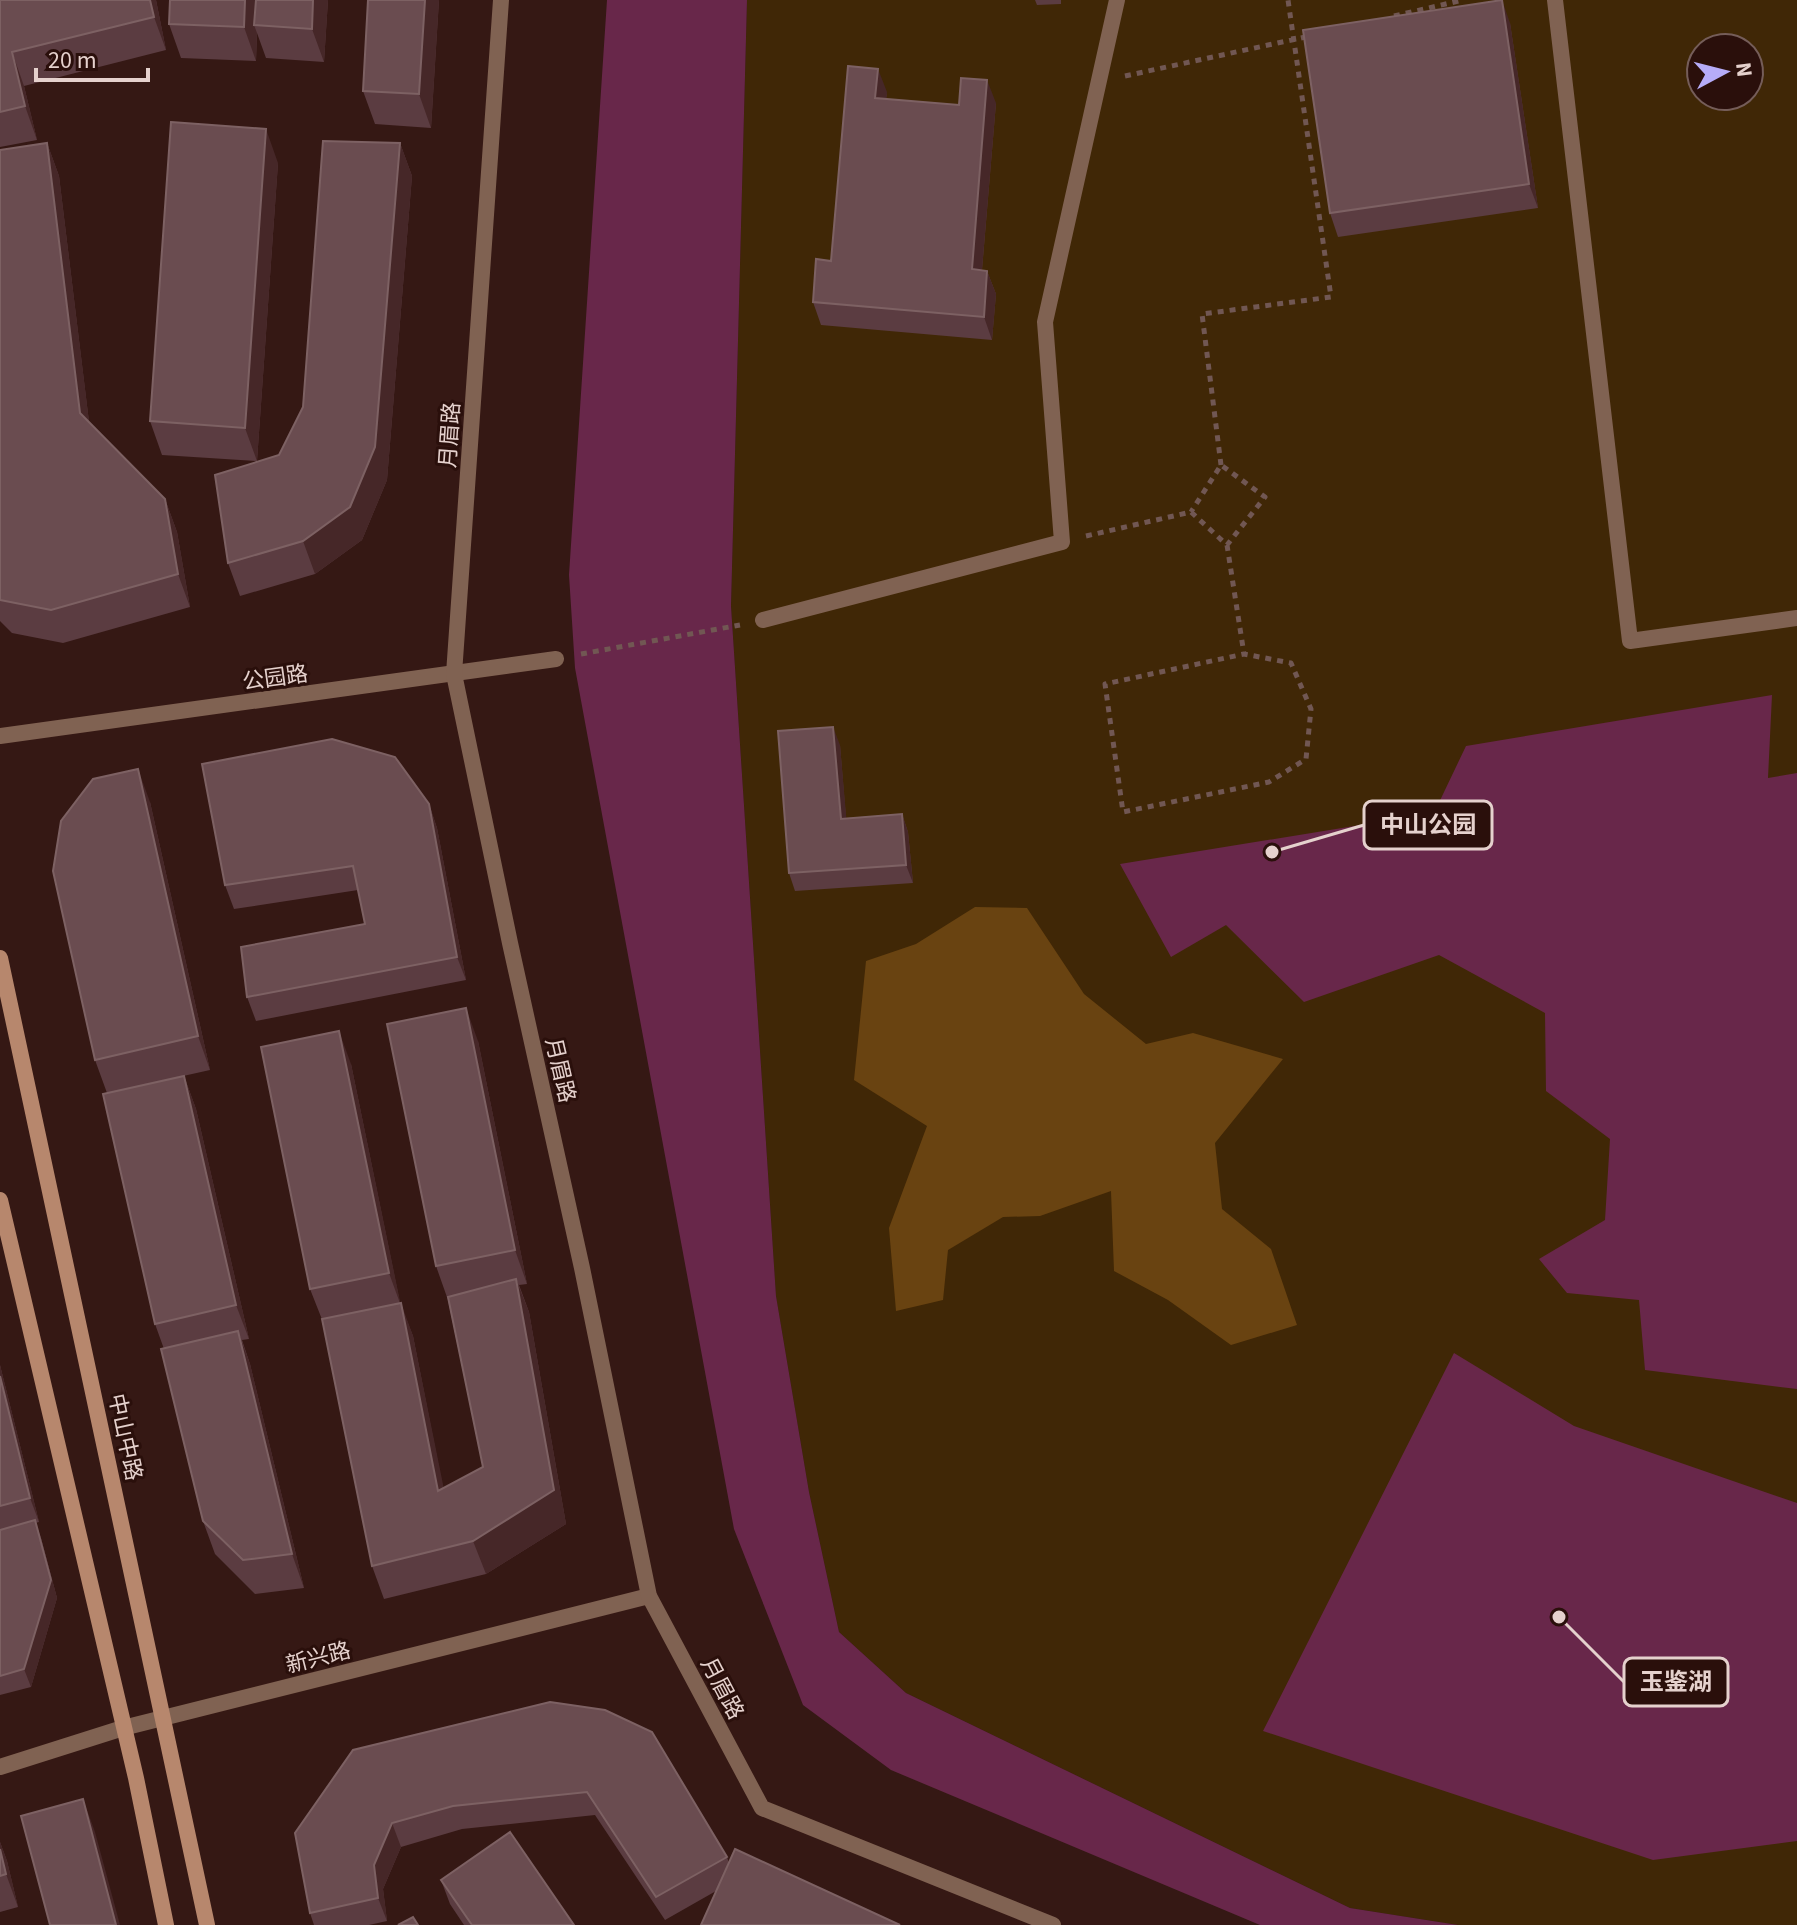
<svg xmlns="http://www.w3.org/2000/svg" width="1797" height="1925" font-family="'Source Sans 3','Noto Sans SC',sans-serif">
<rect width="100%" height="100%" fill="#351814"/>
<path fill="#402706" fill-rule="evenodd" d="M747 0H1797V1925H1458L1350 1908 906 1693 839 1632 809 1492 776 1296 731 606ZM1701 48H1749V96H1701Z"/>
<path fill="#694311" d="M975 907 1027 908 1084 994 1146 1044 1193 1033 1283 1059 1215 1143 1222 1209 1271 1249 1297 1325 1231 1345 1168 1300 1114 1271 1111 1191 1040 1216 1003 1217 948 1250 943 1300 896 1311 889 1228 927 1126 854 1080 866 961 916 944Z"/>
<path fill="#68274a" d="M607 0H747L731 606 776 1296 809 1492 839 1632 906 1693 1350 1908 1458 1925H1260L891 1770 803 1705 734 1529 575 668 569 575Z
M1772 695 1768 778 1797 773V1389L1645 1370 1639 1300 1567 1293 1539 1259 1605 1220 1610 1139 1546 1091 1545 1013 1439 955 1304 1002 1226 925 1171 957 1120 864 1434 813 1466 746Z
M1454 1353 1574 1426 1797 1503V1841L1653 1860 1263 1731Z"/>
<g fill="none" stroke-linecap="round" stroke-linejoin="round">
<path stroke="#715753" stroke-width="5" stroke-dasharray="6 6" stroke-linecap="butt" d="M1394 16 1463 0
M1125 76 1310 36
M1221 465 1202 314 1331 297 1288 0
M1086 536 1191 512 1227 545 1265 497 1221 465 1191 512
M1227 545 1244 654 1291 663 1311 709 1306 759 1269 782 1123 812 1105 684 1244 654
M581 654 740 625"/>
<path stroke="#806252" stroke-width="16" d="M1555 0 1630 641 1797 618
M763 620 1062 542 1045 322 1117 0"/>
<path stroke="#806252" stroke-width="16" d="M0 736 556 659
M0 1767 123 1728 649 1596"/>
<path stroke="#806252" stroke-width="16" d="M501 0 454 674 510 943 582 1268 649 1596 762 1808 1053 1925"/>
<path stroke="#b7876d" stroke-width="16" d="M0 958 207 1925
M0 1200 136 1778 166 1925"/>
</g>
<path fill="#5b3c41" d="M0 0H156L166 50 24 86 37 140 0 147Z
M328 0 324 62 266 58 257 33 256 61 181 58 169 24Z
M439 0 431 128 375 124 363 91Z
M1035 0H1061V4L1037 5Z
M1510 23 1538 208 1338 237 1330 213Z
M887 92 886 99 959 105 996 103 982 270 987 271 996 294 992 340 821 325 813 302 831 261Z
M47 143 59 176 89 422 165 499 177 532 190 607 63 643 12 633 0 621V150Z
M400 143 412 176 387 480 362 540 315 574 240 596 228 563 279 455 303 407Z
M278 163 257 461 162 455 150 421Z
M840 745 846 818 902 814 908 832 913 883 795 891 789 873Z
M150 802 210 1070 107 1093 95 1060Z
M429 804 437 828 466 980 256 1021 247 997 365 924 358 890 234 909 225 885Z
M478 1041 527 1284 519 1285 529 1312 566 1524 486 1574 384 1599 372 1566 323 1322 310 1289 351 1064 400 1303 413 1336 443 1488 483 1467 448 1300 436 1266Z
M184 1076 196 1109 249 1339 242 1340 250 1364 304 1588 255 1594 215 1554 203 1521 164 1349 155 1324Z
M0 1365 39 1522 35 1523 41 1538 57 1598 31 1687 0 1695Z
M550 1702 727 1857 729 1863 716 1891 665 1920 595 1815 462 1829 401 1847 383 1889 387 1921 369 1925H314L310 1913 295 1833Z
M0 1842 7 1861 18 1907 0 1912Z
M441 1880 574 1925H464L450 1904Z"/>
<path fill="#462728" d="M150 0H156L166 50 154 17Z
M245 0H258L254 25 257 33 256 61 244 27Z
M313 0H328L324 62 312 29Z
M425 0H439L431 128 419 94Z
M1502 0 1510 23 1538 208 1529 184Z
M12 52 24 86 37 140 25 106Z
M878 69 887 92 884 122 875 98Z
M987 80 996 103 980 293 972 269Z
M266 129 278 163 257 461 245 428Z
M47 143 59 176 92 446 80 413Z
M400 143 412 176 387 480 362 540 315 574 303 541Z
M987 271 996 294 992 340 984 317Z
M165 499 177 532 190 607 178 574Z
M833 727 840 745 848 837 841 819Z
M138 769 150 802 210 1070 198 1036Z
M429 804 437 828 466 980 457 957Z
M902 814 908 832 913 883 906 865Z
M466 1008 478 1041 527 1284 515 1250Z
M339 1031 351 1064 401 1306 389 1273Z
M184 1076 196 1109 249 1339 236 1305Z
M516 1279 529 1312 566 1524 486 1574 473 1541Z
M401 1303 413 1336 451 1524 438 1491Z
M238 1331 250 1364 304 1588 292 1554Z
M0 1365 39 1522 30 1498 0 1376Z
M35 1520 41 1538 57 1598 31 1687 24 1669Z
M83 1799 95 1832 120 1925H116Z
M392 1823 401 1847 383 1889 387 1921 378 1898 374 1865Z
M0 1842 7 1861 18 1907 6 1874 0 1849Z"/>
<path fill="#6a4c50" stroke="#7d6163" stroke-width="2" d="M0 0H150L154 17 12 52 25 106 0 112Z
M170 0H245L244 27 169 24Z
M256 0H313L312 29 254 25Z
M368 0H425L419 94 363 91Z
M1502 0 1529 184 1330 213 1303 30Z
M848 66 878 69 875 98 959 105 961 78 987 80 972 269 987 271 984 317 813 302 816 259 831 261Z
M171 122 266 129 245 428 150 421Z
M323 141 400 143 375 447 350 507 303 541 228 563 215 475 279 455 303 407Z
M47 143 80 413 165 499 178 574 51 610 0 600V150Z
M833 727 841 819 902 814 906 865 789 873 778 731Z
M332 739 395 757 429 804 457 957 247 997 241 947 365 924 353 866 225 885 202 764Z
M138 769 198 1036 95 1060 53 871 61 821 93 779Z
M466 1008 515 1250 436 1266 387 1024Z
M339 1031 389 1273 310 1289 261 1047Z
M184 1076 236 1305 155 1324 103 1094Z
M516 1279 554 1490 473 1541 372 1566 322 1319 401 1303 438 1491 483 1467 448 1297Z
M238 1331 292 1554 243 1560 203 1521 161 1349Z
M0 1376 30 1498 0 1506Z
M35 1520 51 1580 24 1669 0 1676V1530Z
M550 1702 605 1710 652 1732 727 1857 656 1897 587 1792 453 1806 392 1823 374 1865 378 1898 310 1913 295 1833 353 1750Z
M83 1799 116 1925H50L21 1816Z
M510 1832 574 1925H472L441 1880Z
M0 1849 6 1874 0 1876Z
M735 1849 900 1925H701Z
M413 1917 418 1925H398Z"/>
<g text-anchor="middle" stroke-width="6" stroke-linejoin="round" paint-order="stroke">
<g font-size="22" fill="#e5d1cd" stroke="#2a0f0b">
<text transform="translate(449 435) rotate(-86)" y="8">月眉路</text>
<text transform="translate(275 677) rotate(-8)" y="8">公园路</text>
<text transform="translate(561 1070) rotate(77)" y="8">月眉路</text>
<text transform="translate(126 1437) rotate(78)" y="8">中山中路</text>
<text transform="translate(318 1657) rotate(-14)" y="8">新兴路</text>
<text transform="translate(723 1688) rotate(62)" y="8">月眉路</text>
</g>
</g>
<path fill="none" stroke="#e5d1cd" stroke-width="3" d="M1272 852L1364 825M1559 1617L1624 1682"/>
<g fill="#e5d1cd" stroke="#2a0f0b" stroke-width="3">
<circle cx="1272" cy="852" r="8"/>
<circle cx="1559" cy="1617" r="8"/>
</g>
<g fill="#2a0f0b" stroke="#e5d1cd" stroke-width="3">
<rect x="1364" y="801" width="128" height="48" rx="8"/>
<rect x="1624" y="1658" width="104" height="48" rx="8"/>
</g>
<g font-size="24" text-anchor="middle" font-weight="bold" fill="#e5d1cd">
<text x="1428" y="833">中山公园</text>
<text x="1676" y="1690">玉鉴湖</text>
</g>
<g transform="translate(1725 72) rotate(83)"><circle r="38" fill="#2a0f0b" stroke="#755d59" stroke-width="2"/>
<path d="M0-6L14 30L0 20L-14 30Z" fill="#b6acf8"/>
<text y="-12" font-size="22" font-weight="bold" text-anchor="middle" fill="#e5d1cd">N</text>
</g>
<path d="M36 68v12h112v-12" fill="none" stroke="#e5d1cd" stroke-width="4"/>
<text x="48" y="68" font-size="24" fill="#e5d1cd" stroke="#2a0f0b" stroke-width="6" paint-order="stroke">20 m</text>
</svg>
